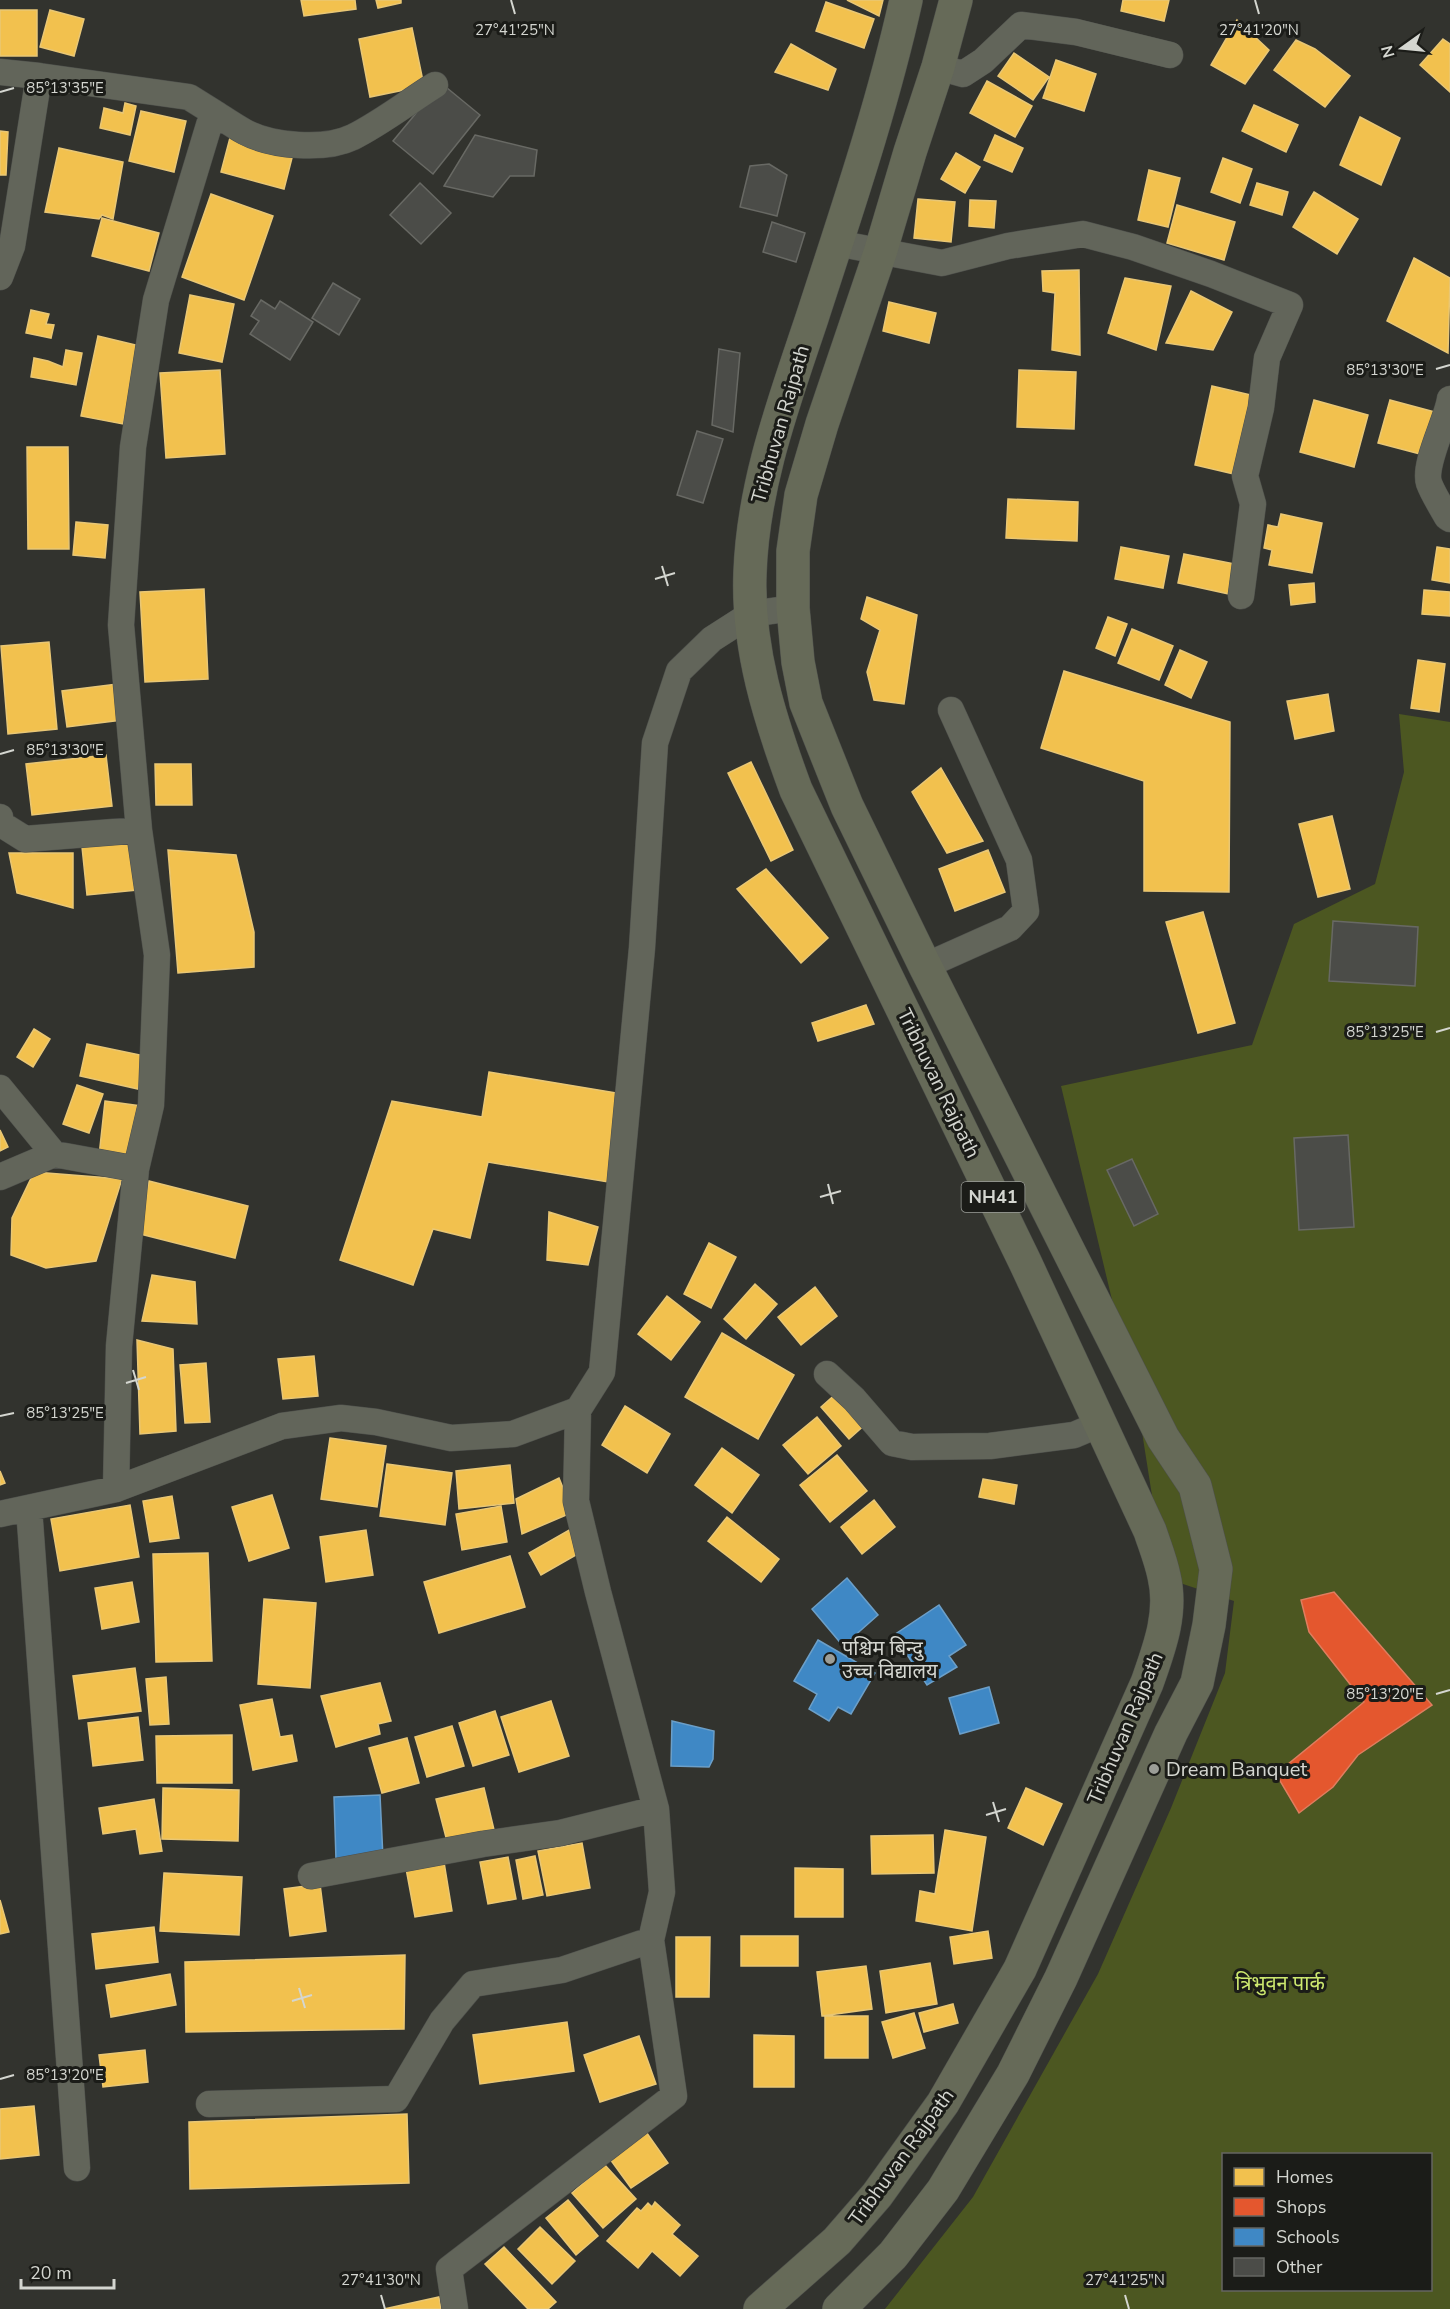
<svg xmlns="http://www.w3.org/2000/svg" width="1450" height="2309" font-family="'Nunito Sans','Noto Sans Devanagari',sans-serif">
<rect width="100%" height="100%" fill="#32332e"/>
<path fill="#4c5721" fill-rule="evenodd" d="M1399 714 1450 722V2309H885L973 2197 1098 1974 1171 1808 1225 1673 1234 1601 1165 1578 1139 1413 1061 1086 1252 1045 1294 924 1375 884 1404 772ZM1224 2154H1430V2290H1224Z"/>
<path fill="#f2c14e" stroke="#e9c775" stroke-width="1.5" d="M301 0H355L356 9 304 16Z
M376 0H401V3L378 8Z
M847 0H883L879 16Z
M1123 0H1169L1164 21 1121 11Z
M826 2 874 19 864 48 816 31Z
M0 10H37V56H0Z
M50 10 84 19 74 56 40 47Z
M1237 20 1269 50 1245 84 1211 65Z
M412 28 424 86 370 97 359 39Z
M1443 39 1450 44V92L1420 65Z
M1296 40 1315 49 1350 76 1325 107 1274 70Z
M791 44 836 69 828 90 775 72Z
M1014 53 1049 77 1033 100 998 76Z
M1056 60 1096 74 1084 111 1043 98Z
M987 81 1032 106 1015 137 970 113Z
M125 103 136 106 130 135 100 128 104 108 123 113Z
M1254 105 1298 125 1286 152 1242 131Z
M141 111 186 121 174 172 129 161Z
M1360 117 1400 138 1381 185 1340 165Z
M0 131 8 132 6 175H0Z
M231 134 294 150 284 189 221 172Z
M995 135 1023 148 1012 172 984 160Z
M59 148 123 162 113 219 102 215 99 219 45 212Z
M956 153 980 167 965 193 941 179Z
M1223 158 1252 169 1240 203 1211 192Z
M1149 170 1180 178 1168 227 1138 220Z
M1257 183 1288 192 1282 215 1250 205Z
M1314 192 1358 219 1337 254 1293 227Z
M211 194 273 216 244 300 182 277Z
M918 199 955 202 951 242 914 238Z
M970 200 996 201 994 228 969 226Z
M1177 205 1235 222 1224 260 1167 243Z
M102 218 159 233 149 271 92 256Z
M1414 258 1450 278 1448 353 1387 321Z
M1079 270 1080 355 1052 350 1055 293 1043 291 1042 271Z
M1125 278 1171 286 1156 350 1108 333Z
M1191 291 1232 312 1213 350 1166 343Z
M190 295 234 304 222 362 179 353Z
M889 302 936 313 929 343 883 331Z
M31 310 49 314 46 324 54 325 51 338 26 333Z
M98 336 140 346 123 424 81 416Z
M66 350 82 353 76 385 31 377 34 358 48 361 63 367Z
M220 370 225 454 166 458 160 373Z
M1019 370 1076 372 1074 429 1017 427Z
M1212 386 1251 395 1234 474 1195 465Z
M1314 400 1368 415 1354 467 1300 452Z
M1390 400 1435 412 1424 455 1378 443Z
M27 447H68L69 549H28Z
M1008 499 1078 502 1077 541 1006 538Z
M1281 514 1322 523 1312 573 1269 565 1272 550 1264 548 1268 525 1278 527Z
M76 522 108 525 105 558 73 555Z
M1121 547 1169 556 1163 588 1115 579Z
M1437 547 1450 549V583L1432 580Z
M1184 554 1235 564 1229 594 1178 583Z
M1314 583 1315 602 1291 605 1289 585Z
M204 589 208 679 145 682 140 592Z
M1424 590 1450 592V616L1422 614Z
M867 597 917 615 904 704 874 700 867 672 880 630 861 619Z
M1108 617 1127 624 1115 656 1096 648Z
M1132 629 1173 646 1159 680 1118 663Z
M49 642 57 729 8 734 1 646Z
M1180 650 1207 662 1191 698 1165 685Z
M1418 660 1445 664 1439 712 1411 708Z
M1064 671 1230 722 1229 892 1144 891V781L1041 748Z
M117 684 122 720 67 727 62 691Z
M1328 694 1334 731 1295 739 1287 701Z
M106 755 112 806 32 815 26 764Z
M751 762 793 850 771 861 728 773Z
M155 764H191L192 805H156Z
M941 768 983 841 947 853 912 792Z
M1332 816 1350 889 1318 897 1299 824Z
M132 842 137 890 87 895 82 847Z
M168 850 236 855 254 932V967L178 973Z
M988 850 1005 892 955 911 939 869Z
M9 853H73V908L17 893Z
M766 869 828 938 801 963 737 889Z
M1203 912 1235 1023 1198 1033 1166 922Z
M866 1005 874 1024 818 1041 812 1023Z
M34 1029 50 1039 33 1067 17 1057Z
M87 1044 145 1056 138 1089 80 1076Z
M489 1072 623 1094 608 1182 488 1162 470 1238 433 1229 413 1285 340 1260 392 1101 482 1117Z
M77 1085 103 1094 89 1133 63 1124Z
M105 1101 141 1106 135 1161 99 1156Z
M0 1130 8 1147 0 1151Z
M34 1172 122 1179 96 1261 46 1268 11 1255 12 1218Z
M149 1181 248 1206 235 1258 136 1233Z
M549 1212 598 1227 588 1265 547 1260Z
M709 1243 736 1257 711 1308 684 1294Z
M152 1275 195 1282 197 1324 142 1321Z
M755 1284 777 1304 746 1339 724 1319Z
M815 1287 837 1316 801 1345 778 1317Z
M667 1296 700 1322 671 1360 638 1334Z
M722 1333 794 1375 758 1439 685 1397Z
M137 1340 173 1349 176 1431 140 1434Z
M314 1356 318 1396 283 1399 278 1359Z
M206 1363 210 1422 185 1423 180 1365Z
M839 1391 867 1423 849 1439 821 1407Z
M625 1406 670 1434 647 1473 602 1445Z
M817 1417 841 1446 808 1474 783 1445Z
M330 1438 386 1446 377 1507 321 1499Z
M722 1448 759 1475 732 1513 695 1485Z
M837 1455 867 1491 830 1522 800 1485Z
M387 1464 452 1473 445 1525 380 1516Z
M510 1465 514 1503 459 1509 456 1471Z
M0 1471 5 1483 0 1485Z
M559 1478 573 1512 522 1534 516 1499Z
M983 1479 1017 1485 1014 1504 979 1497Z
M272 1495 289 1548 249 1561 232 1507Z
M172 1496 179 1538 150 1542 143 1501Z
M874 1500 895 1527 862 1554 841 1527Z
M130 1505 139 1557 60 1571 51 1519Z
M501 1506 507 1542 462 1550 456 1514Z
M727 1517 779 1559 761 1582 708 1541Z
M571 1529 583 1551 541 1575 529 1553Z
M366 1530 373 1575 326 1582 320 1537Z
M208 1553 212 1661 156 1662 153 1554Z
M510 1556 525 1607 439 1633 424 1582Z
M132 1582 139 1622 102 1629 95 1588Z
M264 1599 316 1603 310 1688 258 1684Z
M135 1668 141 1711 79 1719 73 1676Z
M166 1677 169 1724 150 1725 146 1679Z
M380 1683 391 1721 378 1724 380 1734 336 1747 321 1696Z
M272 1699 280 1737 292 1735 297 1761 253 1770 240 1705Z
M551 1701 569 1756 519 1772 501 1717Z
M495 1711 509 1755 473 1766 459 1723Z
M138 1717 143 1760 93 1766 88 1723Z
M452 1726 464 1766 427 1777 415 1737Z
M232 1735V1783H157L156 1736Z
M407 1738 419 1783 382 1793 369 1748Z
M163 1788 239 1790 238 1841 162 1839Z
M484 1788 495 1834 448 1845 436 1799Z
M1026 1788 1062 1804 1043 1845 1008 1828Z
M154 1799 162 1851 140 1854 136 1829 103 1834 99 1808Z
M945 1830 986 1837 972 1931 916 1921 920 1891 935 1894Z
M933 1835 934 1873 872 1874 871 1836Z
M582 1843 590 1888 547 1896 538 1851Z
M443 1856 452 1911 415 1917 405 1863Z
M535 1856 543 1895 523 1899 516 1860Z
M508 1857 516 1899 488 1904 480 1862Z
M795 1868 843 1869V1917H795Z
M164 1873 242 1877 239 1935 160 1931Z
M320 1884 326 1931 290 1936 284 1889Z
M0 1900 9 1932 0 1934Z
M154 1927 158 1962 96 1969 92 1934Z
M988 1931 992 1958 954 1964 950 1937Z
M741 1936H798V1966H741Z
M676 1937H710L709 1997H676Z
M405 1955 404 2029 186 2032 185 1962Z
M930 1963 937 2004 886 2013 880 1971Z
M866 1966 872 2009 822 2016 817 1972Z
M170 1974 176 2005 111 2017 106 1985Z
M953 2004 958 2023 924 2032 919 2013Z
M914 2013 925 2048 893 2058 882 2022Z
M825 2016H868V2058H825Z
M567 2022 574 2071 480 2084 473 2035Z
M754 2035 794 2036V2087H754Z
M639 2036 656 2084 600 2102 584 2055Z
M145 2050 148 2082 103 2087 99 2055Z
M34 2106 39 2155 0 2159V2109Z
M407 2114 409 2183 190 2189 189 2122Z
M644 2129 668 2163 631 2188 607 2155Z
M604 2164 636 2199 603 2228 572 2193Z
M568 2200 598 2236 576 2255 546 2218Z
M655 2202 680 2225 672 2234 698 2256 680 2276 652 2251 638 2268 607 2241 637 2208 641 2211 648 2203 652 2207Z
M540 2227 575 2261 552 2284 518 2249Z
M504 2247 556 2302 548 2309H528L485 2264Z
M439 2297 441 2309H384Z"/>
<path fill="#e4572e" stroke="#df7d5f" stroke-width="1.5" d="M1334 1592 1432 1705 1358 1755 1333 1787 1299 1813 1276 1774 1364 1702 1309 1632 1301 1600Z"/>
<path fill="#3f88c5" stroke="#6c9fc8" stroke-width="1.5" d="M847 1578 878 1615 843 1646 812 1609Z
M939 1605 966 1645 949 1656 957 1667 927 1685 894 1635Z
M818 1640 875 1673 851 1714 838 1707 829 1721 809 1709 817 1694 794 1681Z
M989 1687 999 1723 960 1734 949 1698Z
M672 1721 714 1731 713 1759 709 1767 671 1766Z
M380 1795 383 1858 336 1860 334 1797Z"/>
<path fill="#4b4c48" stroke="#686964" stroke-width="1.5" d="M441 83 480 115 433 174 393 141Z
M475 135 537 150 534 176H510L493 197 444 186Z
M769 164 787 175 777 216 740 207 750 166Z
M420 183 451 213 421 244 390 215Z
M772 222 805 233 796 262 763 252Z
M333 283 360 299 339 335 312 318Z
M261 300 275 309 280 301 313 322 290 360 250 334 259 321 251 316Z
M719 349 740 353 733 432 712 425Z
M697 431 723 439 703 503 677 495Z
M1333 921 1418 927 1415 986 1329 981Z
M1348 1135 1354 1227 1299 1230 1294 1138Z
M1132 1159 1158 1214 1134 1226 1107 1170Z"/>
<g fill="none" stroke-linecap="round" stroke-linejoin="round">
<defs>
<path id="street" d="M938 67 963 74 983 61 1021 25 1076 32 1170 55
M0 72 39 76
M213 112C224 119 234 126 245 132 272 146 324 151 353 137 381 123 408 102 435 85
M836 243 942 263 1008 246 1083 234 1133 247 1211 274 1290 305 1267 358 1261 408 1245 476 1253 504 1241 596
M0 277 12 246 39 76 189 97 213 112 156 300 133 447 121 625 139 830
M1450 399C1447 420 1423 464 1429 483 1433 494 1441 506 1447 517L1450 519
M0 817 1 824 25 839 139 830 157 955 151 1105 136 1169
M925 966 1010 928 1026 911 1019 860 951 710
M0 1088 54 1154
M0 1177 54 1154 136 1169 119 1346 116 1489
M827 1374 854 1399 892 1443 912 1447 990 1446 1074 1435 1100 1424
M29 1508 77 2168
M0 1514 116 1489 282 1426 341 1418 376 1422 451 1438 513 1434 578 1410 602 1372 642 948 655 743 679 671 712 639 751 614 793 608
M311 1876 483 1844 560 1833 656 1809
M209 2104 396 2099 442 2021 473 1984 562 1970 651 1940
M455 2309 449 2269 674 2096 651 1940 662 1892 656 1809 598 1592 576 1501 578 1410"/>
<path id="highway" d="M760 2309 837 2241 877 2195 943 2103 1020 1969 1147 1683C1159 1649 1173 1613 1164 1576 1161 1561 1155 1546 1150 1531L1025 1262 796 790C770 720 747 648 750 573 753 484 784 402 812 318 846 213 882 108 906 0
M839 2309 893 2255 943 2190 1013 2074 1061 1978 1171 1733 1197 1683 1209 1625 1216 1569 1195 1486 1163 1438 925 966 847 806 806 703 798 662 793 608V551L801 495 822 424 880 253 910 152 938 67 956 0"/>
</defs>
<use href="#street" stroke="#4e504c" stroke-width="27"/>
<use href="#highway" stroke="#4e504c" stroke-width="34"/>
<use href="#street" stroke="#62655a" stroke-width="26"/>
<use href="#highway" stroke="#666a58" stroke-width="33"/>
</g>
<path fill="none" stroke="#d4d6d0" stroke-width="2" d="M511 0 515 14M1255 0 1259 14M0 92 14 88M1436 369 1450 365M662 566 668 586M655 579 675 573M0 754 14 750M1436 1032 1450 1028M828 1184 833 1204M820 1197 841 1191M133 1370 139 1390M126 1383 146 1377M0 1416 14 1413M1436 1694 1450 1690M993 1802 999 1822M986 1815 1006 1809M299 1988 305 2008M292 2001 312 1995M0 2079 14 2075M381 2295 385 2309M1125 2295 1129 2309"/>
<g fill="#9b9d97" stroke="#1b1c18" stroke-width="2">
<circle cx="830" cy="1659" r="6"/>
<circle cx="1154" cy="1769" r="6"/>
</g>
<g text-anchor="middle" stroke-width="6" stroke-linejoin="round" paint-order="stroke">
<rect fill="#1b1c18" stroke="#9c9e99" stroke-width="1.5" x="961.5" y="1182" width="63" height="30" rx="4.5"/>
<g font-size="18" font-weight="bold" fill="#d4d6d0">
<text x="993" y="1203">NH41</text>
</g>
<g font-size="20" fill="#d4d6d0" stroke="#1b1c18">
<text transform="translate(780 424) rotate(-74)" y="7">Tribhuvan Rajpath</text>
<text transform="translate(939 1083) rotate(64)" y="7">Tribhuvan Rajpath</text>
<text transform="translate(1125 1728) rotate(-67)" y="7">Tribhuvan Rajpath</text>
<text transform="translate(901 2157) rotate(-54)" y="7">Tribhuvan Rajpath</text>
</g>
<g font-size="20" fill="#d4d6d0" stroke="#1b1c18" text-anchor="start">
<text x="842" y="1655">पश्चिम बिन्दु<tspan x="842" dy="23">उच्च विद्यालय</tspan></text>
<text x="1166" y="1776">Dream Banquet</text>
</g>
<g font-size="20" fill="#cde86f" stroke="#1b1c18">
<text x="1280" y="1990">त्रिभुवन पार्क</text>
</g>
</g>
<g font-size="15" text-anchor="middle" fill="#d4d6d0" stroke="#1b1c18" stroke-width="6" stroke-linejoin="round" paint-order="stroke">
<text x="515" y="35">27°41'25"N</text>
<text x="1259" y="35">27°41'20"N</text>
<text x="65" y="93">85°13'35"E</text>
<text x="1385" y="375">85°13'30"E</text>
<text x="65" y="755">85°13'30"E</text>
<text x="1385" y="1037">85°13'25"E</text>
<text x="65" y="1418">85°13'25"E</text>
<text x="1385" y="1699">85°13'20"E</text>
<text x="65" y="2080">85°13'20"E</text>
<text x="381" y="2285">27°41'30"N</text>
<text x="1125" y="2285">27°41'25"N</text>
</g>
<rect x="1222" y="2153" width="210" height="138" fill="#1b1c18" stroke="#656662" stroke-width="1.5"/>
<rect x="1234" y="2168" width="30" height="18" fill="#f2c14e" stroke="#656662" stroke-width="1.5"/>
<text x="1276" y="2183" font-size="18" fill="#d4d6d0">Homes</text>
<rect x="1234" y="2198" width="30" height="18" fill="#e4572e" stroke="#656662" stroke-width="1.5"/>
<text x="1276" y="2213" font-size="18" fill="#d4d6d0">Shops</text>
<rect x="1234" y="2228" width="30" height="18" fill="#3f88c5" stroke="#656662" stroke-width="1.5"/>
<text x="1276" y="2243" font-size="18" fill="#d4d6d0">Schools</text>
<rect x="1234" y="2258" width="30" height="18" fill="#4b4c48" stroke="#656662" stroke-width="1.5"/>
<text x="1276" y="2273" font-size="18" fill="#d4d6d0">Other</text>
<g transform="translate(1402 48) rotate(255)" stroke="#1b1c18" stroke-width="4.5" paint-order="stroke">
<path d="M0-4.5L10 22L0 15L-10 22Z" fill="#d4d6d0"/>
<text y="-9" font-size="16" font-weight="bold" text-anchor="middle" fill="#d4d6d0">N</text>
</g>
<path d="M21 2279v9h93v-9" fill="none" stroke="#d4d6d0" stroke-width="3"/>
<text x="30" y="2279" font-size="18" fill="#d4d6d0" stroke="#1b1c18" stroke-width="4.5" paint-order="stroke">20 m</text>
</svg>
